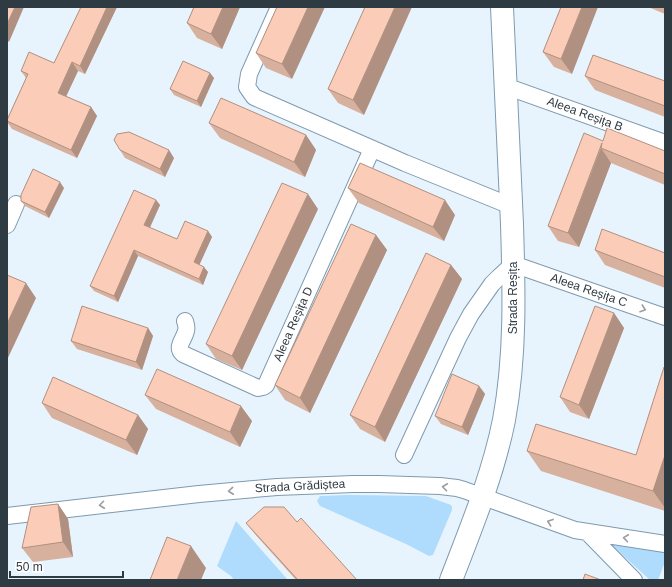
<svg xmlns="http://www.w3.org/2000/svg" width="672" height="587" font-family="Helvetica,sans-serif">
<rect width="100%" height="100%" fill="#e8f4fd"/>
<path fill="#afdcfc" d="M348 495 426 496 451 505 452 507V510L433 555 429 556 406 544 320 506 317 501 320 496Z
M236 521 288 580H234L231 576 217 566Z
M607 541 665 550V562L658 580H650Z"/>
<g fill="none" stroke-linecap="round" stroke-linejoin="round">
<defs>
<path id="street" d="M279 7 249 74 247 87 254 97 405 163 511 206
M505 86 665 143
M7 225 16 204
M185 321C186 324 187 328 186 331 184 340 175 347 183 354L258 388 263 387 266 385 372 149
M404 455 458 338 471 314 492 284 499 277 513 264 665 317
M7 516 199 494 277 487 353 484H379L440 486 457 488 464 490 575 530 665 544
M588 533 634 580"/>
<path id="secondary" d="M451 580C471 528 493 475 504 420 516 355 514 289 512 224 509 152 505 79 502 7"/>
</defs>
<use href="#street" stroke="#7e9aaf" stroke-width="18"/>
<use href="#secondary" stroke="#7e9aaf" stroke-width="24"/>
<use href="#street" stroke="#fff" stroke-width="16"/>
<use href="#secondary" stroke="#fff" stroke-width="22"/>
</g>
<path fill="#d8b09e" d="M81 7H117L85 74 78 71 66 96 91 107 97 116 77 158 12 129 7 122V120L26 78 21 71 54 63Z
M194 7H240L222 49 197 38 187 23Z
M277 7 292 79 266 68 256 53Z
M365 7 364 115 338 103 328 89Z
M561 7 572 74 554 67 543 52Z
M648 7H665V14Z
M210 73 214 78 201 107 174 95 170 89Z
M585 76 665 81V117L595 90Z
M209 123 306 135 316 150 305 177 220 138Z
M603 141 665 151V185L611 163 579 247 558 241 548 226Z
M120 150 174 158 165 177 125 158Z
M64 188 49 218 25 206 21 201Z
M348 188 455 215 444 241 359 203Z
M156 200 160 205 150 228 177 239 208 231 212 237 199 265 208 272 203 285 138 256 118 302 94 291 90 286Z
M318 209 242 370 216 359 206 344Z
M376 235 387 250 310 413 285 400 275 385Z
M595 250 665 253V288L605 265Z
M451 265 462 279 385 442 360 429 350 415Z
M614 313 624 328 589 419 570 412 560 397Z
M148 328 153 336 142 370 77 349 71 341Z
M665 367V511L541 471 527 451 636 455Z
M479 386 485 394 468 435 441 424 435 416Z
M145 395 252 421 240 447 156 409Z
M42 403 138 415 148 429 137 455 52 418Z
M58 504 68 519 73 557 33 562 22 548Z
M246 523 357 580H296L254 533Z"/>
<path fill="#b09081" d="M15 7H24L9 42 7 40V24Z
M107 7H117L85 74 80 66Z
M223 7H240L222 49 211 34Z
M308 7H325L292 79 282 64Z
M395 7H412L364 115 353 100Z
M582 7H598L572 74 561 59Z
M72 62 78 71 64 101 58 93Z
M210 73 214 78 201 107 197 101Z
M91 107 97 116 77 158 71 150Z
M306 135 316 150 305 177 294 162Z
M601 148 611 163 579 247 568 233Z
M169 150 174 158 165 177 160 169Z
M60 182 64 188 49 218 45 212Z
M308 194 318 209 242 370 232 356Z
M156 200 160 205 148 231 144 225Z
M445 200 455 215 444 241 433 227Z
M208 231 212 237 198 268 194 262Z
M376 235 387 250 310 413 300 398Z
M134 250 138 256 118 302 114 296Z
M451 265 462 279 385 442 375 427Z
M204 267 208 272 203 285 199 279Z
M26 283 36 298 7 360V324Z
M614 313 624 328 589 419 579 405Z
M148 328 153 336 142 370 136 362Z
M479 386 485 394 468 435 462 427Z
M241 406 252 421 240 447 230 432Z
M138 415 148 429 137 455 126 440Z
M665 455V508L653 491Z
M58 504 68 519 73 557 63 542Z
M191 546 206 568 201 580H177Z"/>
<path fill="#fbcdb8" stroke="#b09081" d="M7 7H15L7 24Z
M81 7H107L80 66 72 62 58 93 91 107 71 150 7 121V120L28 74 21 71 29 52 54 63Z
M194 7H223L211 34 187 23Z
M277 7H308L282 64 256 53Z
M365 7H395L353 100 328 89Z
M561 7H582L561 59 543 52Z
M593 55 665 81V106L585 76Z
M183 61 210 73 197 101 170 89Z
M221 98 306 135 294 162 209 123Z
M607 128 665 151V174L601 148 602 143 568 233 548 226 584 133 603 141Z
M129 132 169 150 160 169 120 150 114 140 117 134Z
M360 163 445 200 433 227 348 188Z
M33 169 60 182 45 212 21 201V195Z
M282 183 308 194 232 356 206 344Z
M134 190 156 200 144 225 177 239 185 221 208 231 194 262 204 267 199 279 134 250 114 296 90 286Z
M351 224 376 235 300 398 275 385Z
M602 229 665 253V277L595 250Z
M426 253 451 265 375 427 350 415Z
M7 275 26 283 7 324Z
M82 306 148 328 136 362 71 341Z
M595 306 614 313 579 405 560 397Z
M664 367H665V455L653 491 527 451 536 424 636 455Z
M157 369 241 406 230 432 145 395Z
M452 374 479 386 462 427 435 416Z
M53 377 138 415 126 440 42 403Z
M58 504 63 542 22 548 31 507Z
M264 507H284L297 522 301 518 357 580H298L246 523Z
M167 537 191 546 177 580H150Z
M585 574 601 580H583Z"/>
<defs><path id="oneway-chevron" d="M-2-3.5L2.5 0L-2 3.5" fill="none" stroke-width="1.6" stroke-linecap="round" stroke-linejoin="round"/></defs>
<g stroke="#979da1">
<use href="#oneway-chevron" transform="translate(643 309) rotate(19)"/>
<use href="#oneway-chevron" transform="translate(445 487) rotate(-173)"/>
<use href="#oneway-chevron" transform="translate(231 491) rotate(174)"/>
<use href="#oneway-chevron" transform="translate(102 505) rotate(173)"/>
<use href="#oneway-chevron" transform="translate(550 522) rotate(-160)"/>
<use href="#oneway-chevron" transform="translate(626 538) rotate(-172)"/>
</g>
<g text-anchor="middle" stroke-width="3" stroke-linejoin="round" paint-order="stroke">
<g font-size="12" fill="#2f3b43" stroke="#fff">
<text transform="translate(585 114) rotate(20)" y="4">Aleea Reșița B</text>
<text transform="translate(589 290) rotate(19)" y="4">Aleea Reșița C</text>
<text transform="translate(513 298) rotate(-90)" y="4">Strada Reșița</text>
<text transform="translate(293 324) rotate(-66)" y="4">Aleea Reșița D</text>
<text transform="translate(300 486) rotate(-3)" y="4">Strada Grădiștea</text>
</g>
</g>
<rect width="672" height="587" fill="none" stroke="#2f3b43" stroke-width="16"/>
<path d="M10 571v6h113v-6" fill="none" stroke="#2f3b43" stroke-width="2"/>
<text x="16" y="571" font-size="12" fill="#2f3b43" stroke="#ffffff" stroke-width="3" paint-order="stroke">50 m</text>
</svg>
